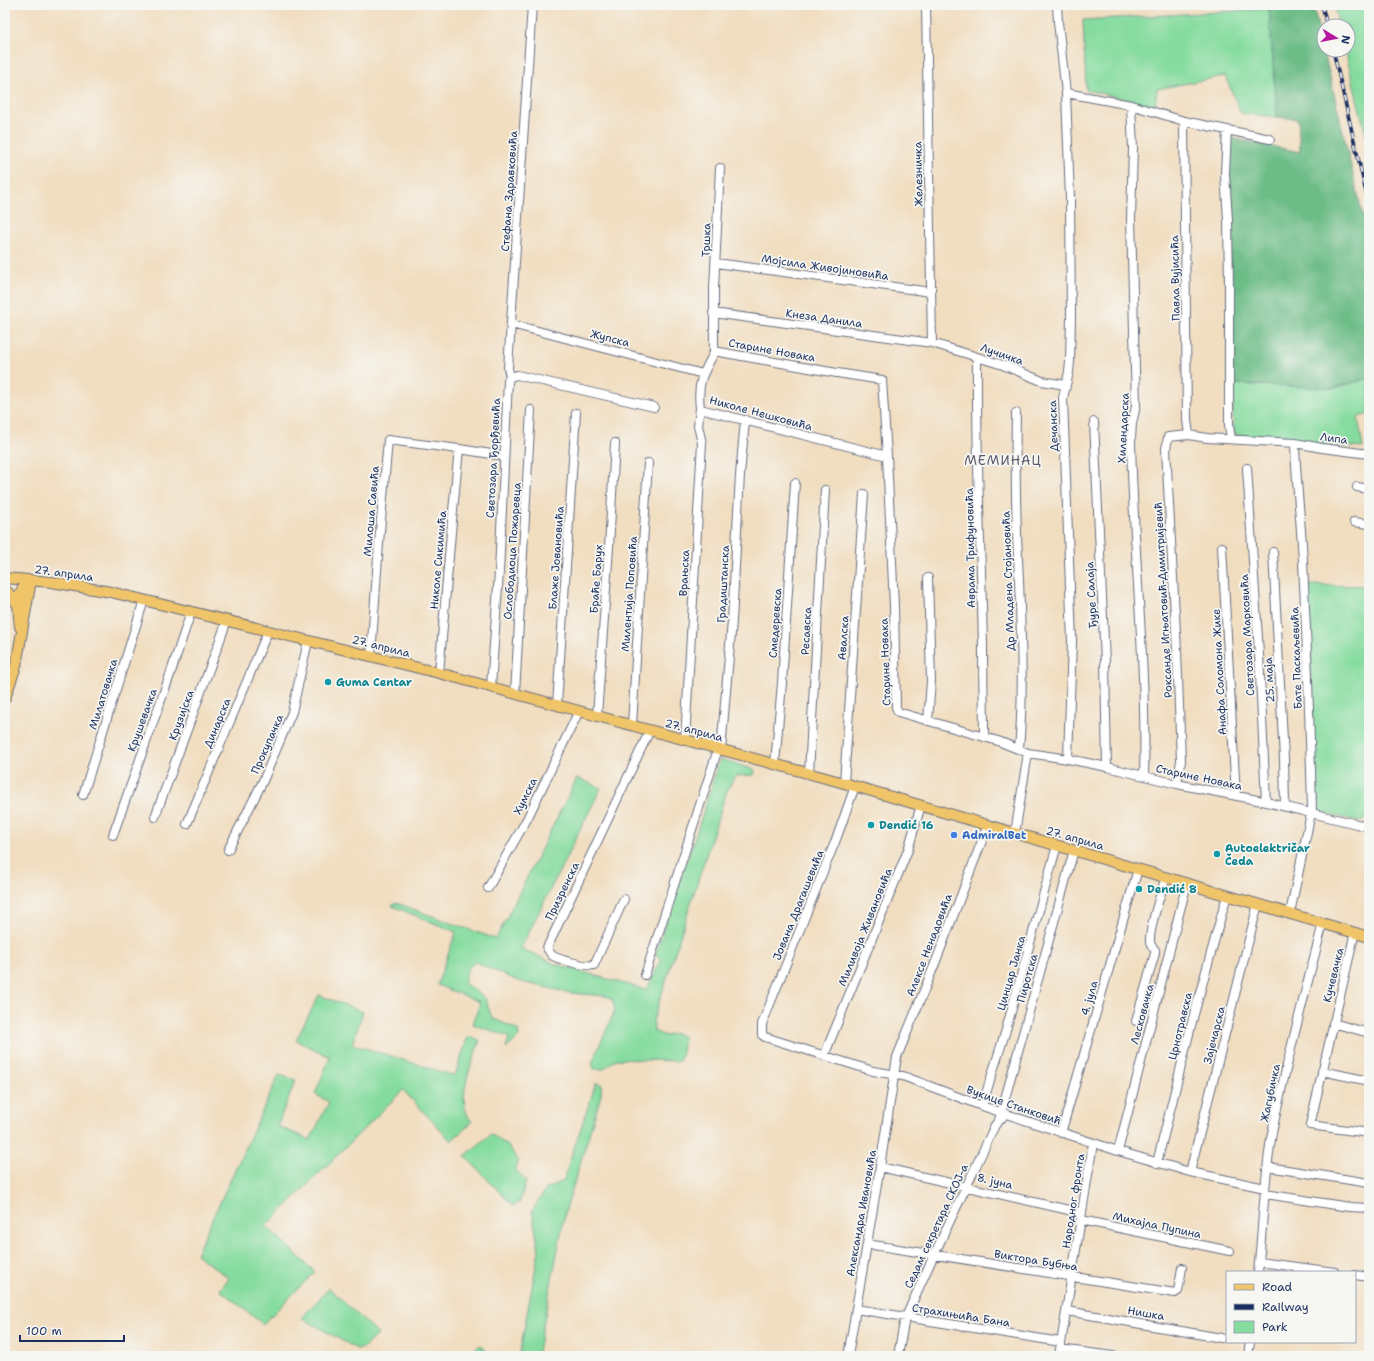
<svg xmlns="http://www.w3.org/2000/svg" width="1374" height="1361" font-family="'Shantell Sans',sans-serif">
<rect width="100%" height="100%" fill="#f6f6f2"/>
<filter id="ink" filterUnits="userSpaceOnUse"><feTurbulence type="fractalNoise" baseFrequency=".025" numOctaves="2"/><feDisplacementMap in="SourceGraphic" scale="8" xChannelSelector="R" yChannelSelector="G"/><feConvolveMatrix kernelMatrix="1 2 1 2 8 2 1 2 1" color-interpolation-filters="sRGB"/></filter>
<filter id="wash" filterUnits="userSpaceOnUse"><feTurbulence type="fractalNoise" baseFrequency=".012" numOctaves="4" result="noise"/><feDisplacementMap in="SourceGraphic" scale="16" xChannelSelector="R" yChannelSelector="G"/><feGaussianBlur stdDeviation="0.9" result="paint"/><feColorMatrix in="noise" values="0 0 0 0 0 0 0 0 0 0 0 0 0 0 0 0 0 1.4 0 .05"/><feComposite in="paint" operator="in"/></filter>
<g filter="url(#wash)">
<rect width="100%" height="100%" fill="#f1ddbf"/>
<path fill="#86dc9f" stroke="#50867e" d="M1268 5H1303L1269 9 1277 117 1241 113 1225 76 1157 89 1155 106 1086 90 1083 20 1269 9Z
M1334 5H1369V147L1345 50H1348V26H1339Z
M1369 378V414L1358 417 1363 448 1236 435 1233 427V384L1334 388Z
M1307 585 1369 586V812L1362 822 1316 811Z
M720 759 755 770 754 775 737 776 733 779 726 793 653 1021 654 1031 665 1036 675 1033 684 1037 682 1053 679 1061 616 1059 604 1069H594L592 1063 615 1010 612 999 606 996 570 993 518 981 475 962 468 968 464 983 485 998 492 1018 518 1030 519 1037 506 1049 509 1037 473 1024 480 1002 437 985 456 932 392 906 396 903 496 939 577 778 601 788 521 948 555 964 646 990 662 959 655 954 702 816Z
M319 995 363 1012 352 1044 455 1076 468 1036 480 1040C472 1064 454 1101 472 1122L451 1141 403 1090 266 1226 315 1272 263 1324 220 1290 229 1278 196 1254 279 1075 296 1080 277 1126 310 1140 329 1102 315 1094 330 1057 296 1040Z
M596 1083 602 1085 601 1095 565 1213 537 1356H519L539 1250 532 1211 546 1189 563 1181Z
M491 1134 508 1146 518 1160 515 1169 526 1181 520 1202 513 1206 465 1156Z
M329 1288 378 1334 363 1348 357 1349 302 1318Z
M480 1345 490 1356H467Z"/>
<path fill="#6cbc86" stroke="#447672" d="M1303 5H1313L1369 242V378L1334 388 1233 384 1228 175 1231 138 1300 152 1298 119 1277 117 1269 8Z"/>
</g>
<g filter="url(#ink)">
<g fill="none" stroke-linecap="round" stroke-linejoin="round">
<defs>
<path id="minor" d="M926 5 932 343
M1057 5 1058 22 1066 93 1070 198 1071 317 1070 362 1069 372 1063 398 1072 641 1068 759
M1066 93 1131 105 1184 121 1270 139
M1131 105 1133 148 1131 218 1136 406 1132 423 1131 439C1133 551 1147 664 1144 776
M1184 121 1187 420 1189 435
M1227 130 1225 174 1228 220 1229 286V426L1231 439
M720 168 714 288V351L713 355C702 375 697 384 700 408L704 410 887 456
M716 263 931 292
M713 313 932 343 1003 365 1042 381 1065 385
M511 324 703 374
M714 351 831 372 882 380 887 456 894 606 896 707 898 712 998 741 1028 753 1068 759 1107 767 1177 784 1262 801 1311 813 1290 913
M977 358C976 454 981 550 983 646 983 676 984 707 984 737
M510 377 508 368 532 5
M1016 413C1015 469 1016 524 1019 580 1021 636 1024 693 1019 749
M1094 422 1105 662 1107 767
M1295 443C1296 482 1301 521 1303 561 1307 643 1310 726 1312 809L1311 813 1369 827
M1247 468 1259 654 1266 802
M1357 487 1369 489
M1354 522 1369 524
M1222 547 1236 796
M1273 552 1284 759 1285 806
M928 578 931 681 928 721
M371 656 379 543 388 440 459 449 504 456
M439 673 452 521 459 449
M491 687 499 572 508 381 510 377 517 375 654 407
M515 694 531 410
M557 705 576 413
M597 716 609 547 615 443
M632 725 648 463
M685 740 702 443 698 426 700 408
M721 750 732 621 740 475 745 420
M775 764 782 683 795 483
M809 773 825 490
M844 783 864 494
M1177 784 1181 761 1177 651 1166 449 1168 437 1189 435 1207 438 1295 443 1322 448 1369 454
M855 786 837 837 762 1024V1035L765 1037 873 1071 903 1076 982 1106 1118 1151 1190 1172 1265 1188
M83 795 144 600
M155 817 224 629 226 621
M187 824 268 631
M1015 833 1028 753
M113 835 170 675 191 612
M228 850 263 781 292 712 308 641
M488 888 527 819 579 711
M624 899 594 965C587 967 560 960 553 956 550 954 549 951 547 948L650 730
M1355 932 1310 1125 1369 1133
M645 975 718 749
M1136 1021 1155 953V950C1153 947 1150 946 1150 942 1149 927 1161 893 1166 877
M1333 1023 1369 1033
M824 1056 908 850 921 805
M1322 1071 1369 1081
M982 1106 1006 1030 1057 845
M999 1120 1074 850
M1061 1133 1138 869
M1118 1151 1187 883
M1157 1163 1193 1018 1227 895
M880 1167 1082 1213
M1268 1167 1369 1183
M1190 1172 1258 904
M1265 1194 1349 1207 1369 1208
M1081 1220 1230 1251
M867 1244 1175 1293 1178 1291 1182 1268
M1259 1262 1335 1272
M1258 1272C1263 1226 1264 1179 1272 1133 1286 1062 1305 993 1323 923
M1355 1275 1369 1277
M856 1309 1061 1342
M1067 1311 1221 1338
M1060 1349 1113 1356
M848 1356 880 1167 897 1057 936 961 988 825
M898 1356 904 1323 906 1317C934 1252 966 1189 995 1125L1002 1118
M1059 1356 1093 1143
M1248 1356 1250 1342"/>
<path id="major" d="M5 578 51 582 111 592 439 673 844 783 1369 937
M5 590 12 596 19 607
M20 627C18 611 16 592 29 580
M5 698 16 666 31 580"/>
</defs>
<use href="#minor" stroke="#666c80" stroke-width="10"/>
<use href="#major" stroke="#666c80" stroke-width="12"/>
<use href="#minor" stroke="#fff" stroke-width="8"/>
<use href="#major" stroke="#f0c469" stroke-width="10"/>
<defs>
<path id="rail" d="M1322 5 1327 26
M1333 50 1369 205"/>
</defs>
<use href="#rail" stroke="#1b2f5e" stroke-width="3.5"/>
<use href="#rail" stroke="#f6f6f2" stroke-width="2" stroke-dasharray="6" stroke-linecap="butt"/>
</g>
</g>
<g fill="#0f9aa8" stroke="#f6f6f2" stroke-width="1.5">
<circle cx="328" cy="682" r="4"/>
<circle cx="871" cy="825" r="4"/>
<circle cx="1217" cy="854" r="4"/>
<circle cx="1139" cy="889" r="4"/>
</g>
<circle fill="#3f7fe0" stroke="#f6f6f2" stroke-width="1.5" cx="954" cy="835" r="4"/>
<g text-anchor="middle" stroke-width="3.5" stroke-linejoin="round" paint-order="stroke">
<g font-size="11" fill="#1b2f5e" stroke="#f6f6f2">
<text transform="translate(918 174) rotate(-91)" y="4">Железничка</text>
<text transform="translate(509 191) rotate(-86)" y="4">Стефана Здравковића</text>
<text transform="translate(706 240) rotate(-88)" y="4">Тршка</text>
<text transform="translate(825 267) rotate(8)" y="4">Мојсила Живојиновића</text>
<text transform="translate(1175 278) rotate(-91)" y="4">Павла Вујисића</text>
<text transform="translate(824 318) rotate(8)" y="4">Кнеза Данила</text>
<text transform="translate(610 338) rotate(14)" y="4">Жупска</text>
<text transform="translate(772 350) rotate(10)" y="4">Старине Новака</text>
<text transform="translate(1002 354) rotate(19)" y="4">Лучичка</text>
<text transform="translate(761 413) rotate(15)" y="4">Николе Нешковића</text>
<text transform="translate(1053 426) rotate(-92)" y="4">Дечанска</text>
<text transform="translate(1123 428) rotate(-87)" y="4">Хилендарска</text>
<text transform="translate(1334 438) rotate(8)" y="4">Липа</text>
<text transform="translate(493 458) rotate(-87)" y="4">Светозара Ђорђевића</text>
<text transform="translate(371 511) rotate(-85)" y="4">Милоша Савића</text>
<text transform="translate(970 548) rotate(-91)" y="4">Аврама Трифуновића</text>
<text transform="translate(512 551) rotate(-86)" y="4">Ослободиоца Пожаревца</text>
<text transform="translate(556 558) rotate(-86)" y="4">Блаже Јовановића</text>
<text transform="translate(438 560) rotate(-85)" y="4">Николе Сикимића</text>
<text transform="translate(64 573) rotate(8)" y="4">27. априла</text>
<text transform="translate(684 573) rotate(-87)" y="4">Врањска</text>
<text transform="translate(596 579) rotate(-86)" y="4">Браће Барух</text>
<text transform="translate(1008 581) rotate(-92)" y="4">Др Младена Стојановића</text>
<text transform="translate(723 584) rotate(-87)" y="4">Градиштанска</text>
<text transform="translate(629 594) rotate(-86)" y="4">Милентија Поповића</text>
<text transform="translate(1091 595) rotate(-93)" y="4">Ђуре Салаја</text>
<text transform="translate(1163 600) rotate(-93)" y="4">Роксанде Игњатовић-Димитријевић</text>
<text transform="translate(775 623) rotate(-86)" y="4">Смедеревска</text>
<text transform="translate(806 631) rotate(-87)" y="4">Ресавска</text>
<text transform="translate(1247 635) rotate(-93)" y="4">Светозара Марковића</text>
<text transform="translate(843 638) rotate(-86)" y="4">Авалска</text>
<text transform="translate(381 646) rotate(14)" y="4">27. априла</text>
<text transform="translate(1296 658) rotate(-92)" y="4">Бате Паскаљевића</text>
<text transform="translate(885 662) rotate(-92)" y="4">Старине Новака</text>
<text transform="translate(1219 672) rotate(-93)" y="4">Анафа Соломона Жике</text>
<text transform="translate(1269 680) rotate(-93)" y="4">25. маја</text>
<text transform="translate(103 694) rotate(-73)" y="4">Милатовачка</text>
<text transform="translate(181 715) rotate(-70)" y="4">Крузијска</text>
<text transform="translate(142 720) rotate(-70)" y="4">Крушевачка</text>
<text transform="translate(217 723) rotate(-67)" y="4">Динарска</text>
<text transform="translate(694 730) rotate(15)" y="4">27. априла</text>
<text transform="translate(267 744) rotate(-66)" y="4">Прокупачка</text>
<text transform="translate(1199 777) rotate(12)" y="4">Старине Новака</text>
<text transform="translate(525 796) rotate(-64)" y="4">Хумска</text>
<text transform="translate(1075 838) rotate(16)" y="4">27. априла</text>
<text transform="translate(562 891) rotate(-64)" y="4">Призренска</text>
<text transform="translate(798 905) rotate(-68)" y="4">Јована Драгашевића</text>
<text transform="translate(865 927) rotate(-68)" y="4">Миливоја Живановића</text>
<text transform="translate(929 945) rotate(-69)" y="4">Алексе Ненадовића</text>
<text transform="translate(1011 973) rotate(-74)" y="4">Цинцар Јанка</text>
<text transform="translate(1333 975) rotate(-76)" y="4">Кучевачка</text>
<text transform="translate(1027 978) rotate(-74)" y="4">Пиротска</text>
<text transform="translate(1089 998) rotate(-74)" y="4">4. јула</text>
<text transform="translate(1142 1014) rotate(-75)" y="4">Лесковачка</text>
<text transform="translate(1180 1026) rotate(-76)" y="4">Црнотравска</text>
<text transform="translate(1214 1035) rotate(-76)" y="4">Зајечарска</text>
<text transform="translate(1270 1093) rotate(-78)" y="4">Жагубичка</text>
<text transform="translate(1014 1105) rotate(19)" y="4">Вукице Станковић</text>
<text transform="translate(995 1181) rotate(13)" y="4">8. јуна</text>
<text transform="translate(1073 1201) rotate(-81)" y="4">Народног фронта</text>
<text transform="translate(861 1213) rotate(-80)" y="4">Александра Ивановића</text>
<text transform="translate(1157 1225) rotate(12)" y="4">Михајла Пупина</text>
<text transform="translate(936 1226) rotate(-65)" y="4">Седам секретара СКОЈ-а</text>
<text transform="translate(1036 1260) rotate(9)" y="4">Виктора Бубња</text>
<text transform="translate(1146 1313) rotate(10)" y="4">Нишка</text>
<text transform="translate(961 1315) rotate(9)" y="4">Страхињића Бана</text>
</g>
<g font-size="11" font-weight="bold" fill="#0d838f" stroke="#f6f6f2" text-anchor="start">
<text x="336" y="686">Guma Centar</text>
<text x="879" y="829">Dendić 16</text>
<text x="1225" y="852">Autoelektričar<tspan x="1225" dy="13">Čeda</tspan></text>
<text x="1147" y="893">Dendić 8</text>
</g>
<g font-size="11" font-weight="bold" fill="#366cbe" stroke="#f6f6f2" text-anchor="start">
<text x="962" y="839">AdmiralBet</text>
</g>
<g font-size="13" letter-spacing="1" fill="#59566a" stroke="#f6f6f2">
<text x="1003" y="465">МЕМИНАЦ</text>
</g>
</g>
<rect width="1374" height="1361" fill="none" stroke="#f6f6f2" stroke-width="20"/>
<rect x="1226" y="1271" width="130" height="72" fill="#f6f6f2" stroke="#9ea6b7"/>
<rect x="1234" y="1284" width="20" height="6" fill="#f0c469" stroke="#9ea6b7"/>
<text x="1262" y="1291" font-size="12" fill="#1b2f5e">Road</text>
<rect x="1234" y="1304" width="20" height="6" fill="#1b2f5e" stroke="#9ea6b7"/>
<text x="1262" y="1311" font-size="12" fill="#1b2f5e">Railway</text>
<rect x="1234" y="1321" width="20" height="12" fill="#86dc9f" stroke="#9ea6b7"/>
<text x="1262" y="1331" font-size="12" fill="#1b2f5e">Park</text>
<g transform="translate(1336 38) rotate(100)"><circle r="19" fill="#f6f6f2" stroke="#9ea6b7"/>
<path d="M0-3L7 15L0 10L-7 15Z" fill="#b5179e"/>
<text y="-6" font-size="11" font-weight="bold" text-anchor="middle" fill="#1b2f5e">N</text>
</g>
<path d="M20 1335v6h104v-6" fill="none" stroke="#1b2f5e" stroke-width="2"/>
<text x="26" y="1335" font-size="12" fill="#1b2f5e" stroke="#f6f6f2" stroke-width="3" paint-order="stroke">100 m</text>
</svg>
